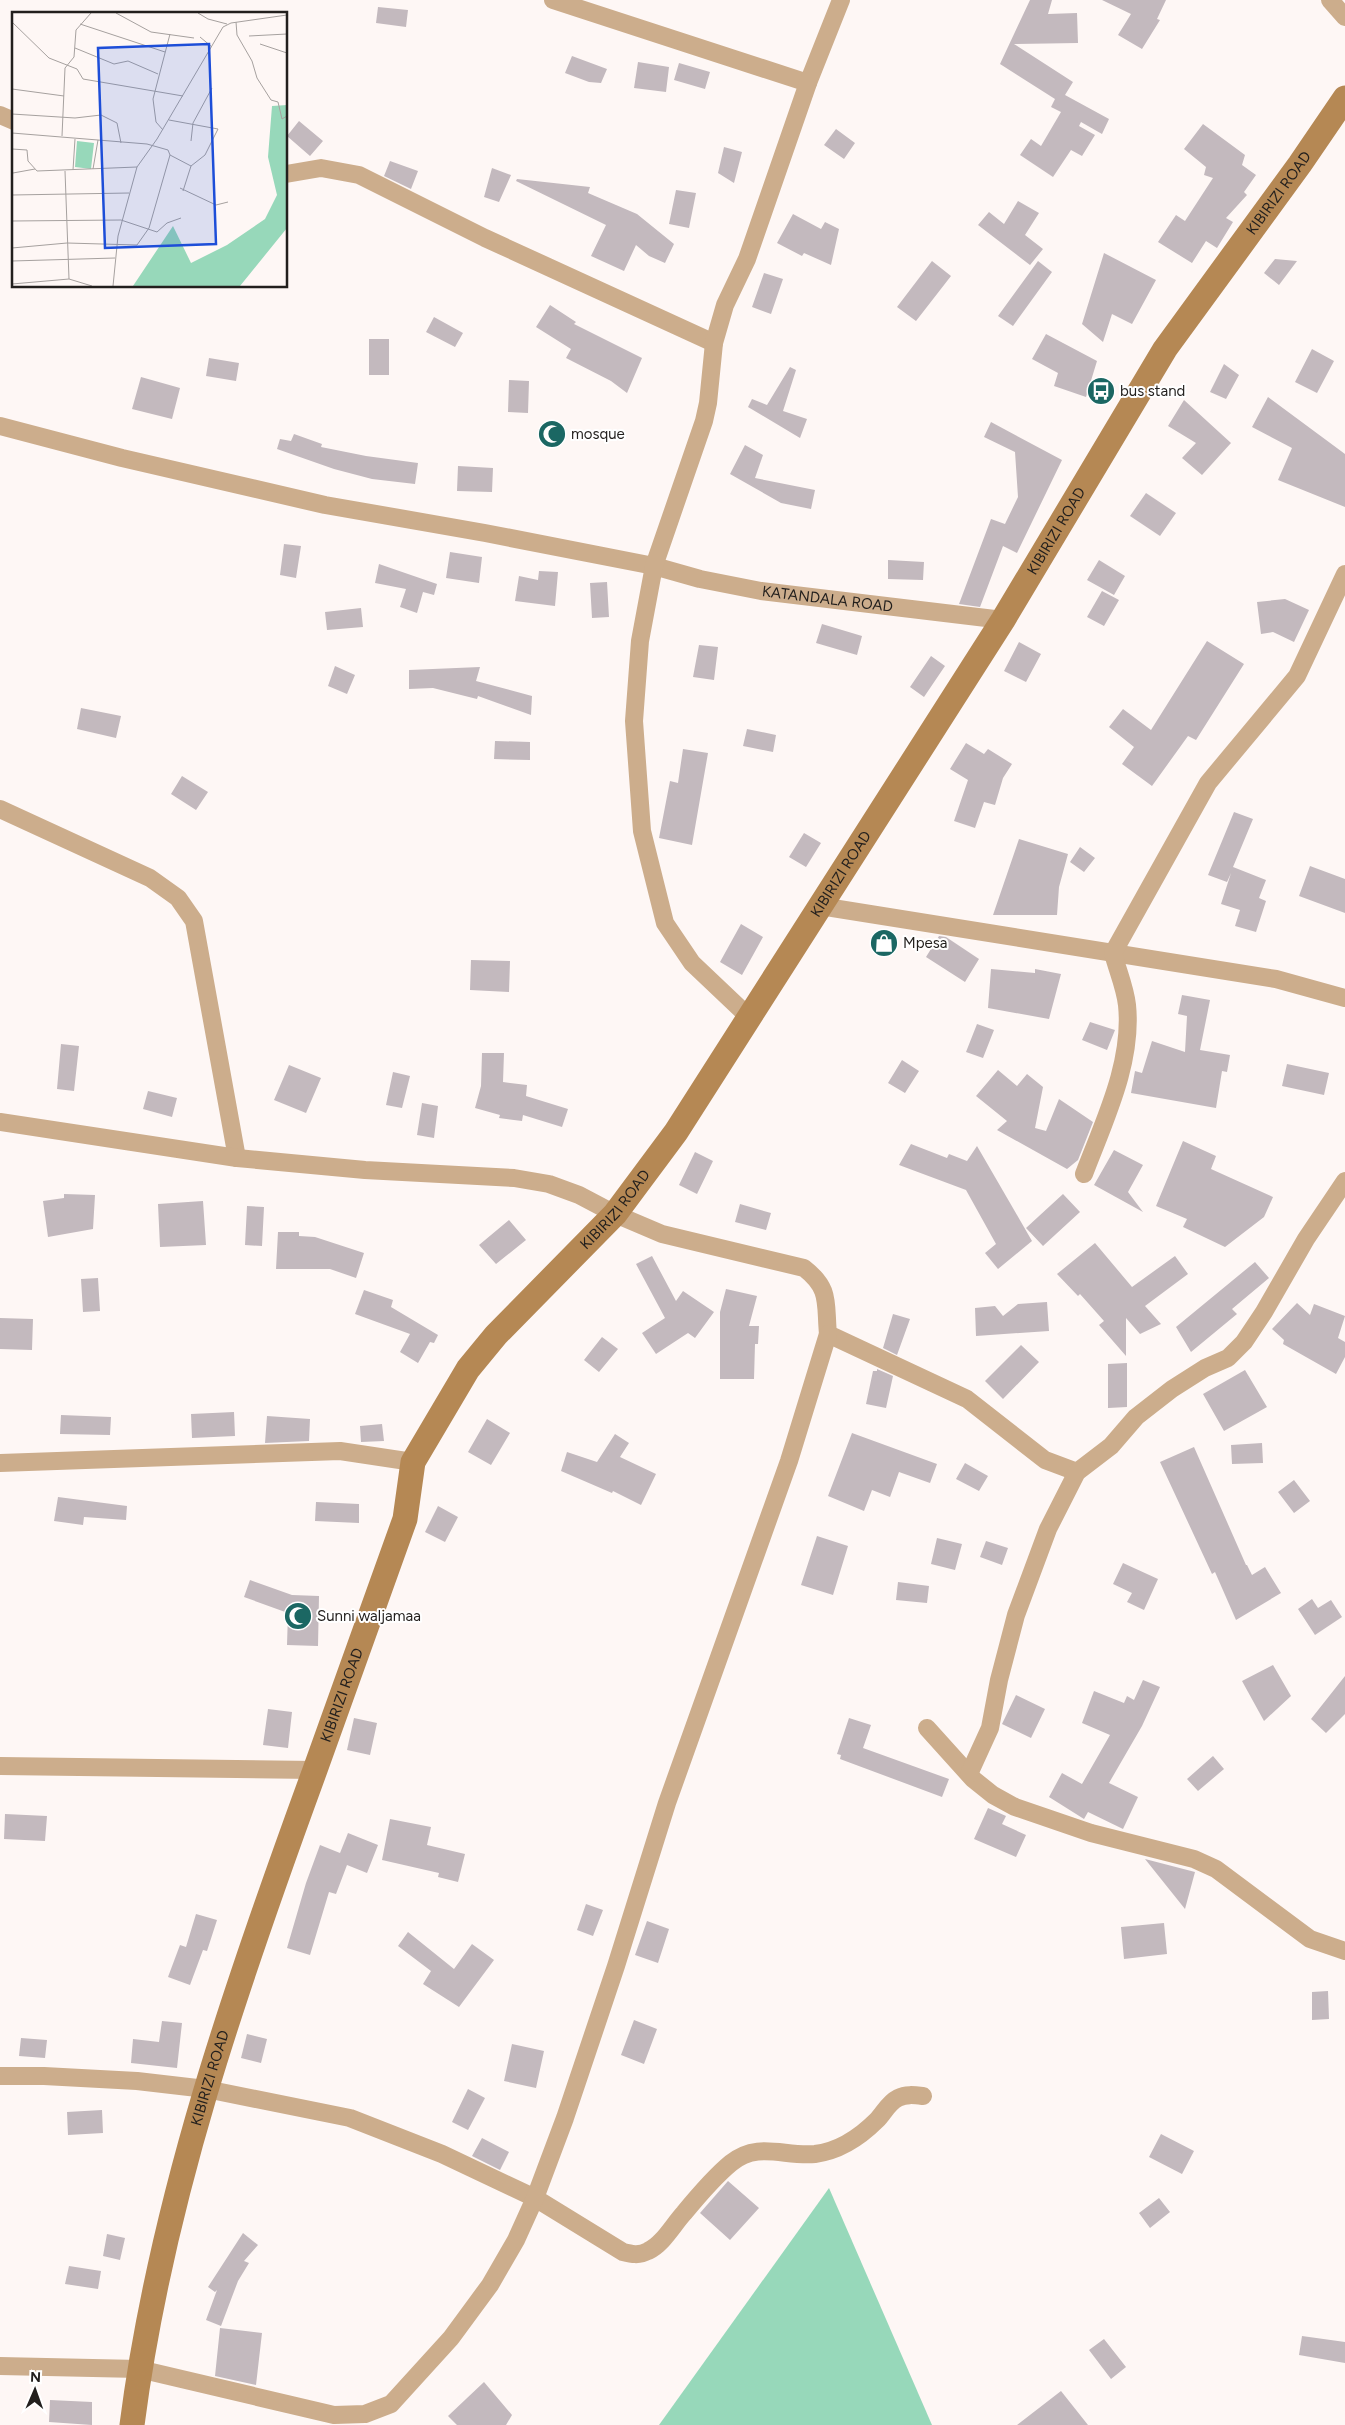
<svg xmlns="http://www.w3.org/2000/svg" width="1345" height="2425" font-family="Figtree,sans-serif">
<rect width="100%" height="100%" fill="#fef7f5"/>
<path fill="#97d8ba" d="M829 2188 932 2425H659Z"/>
<path fill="#c3b9be" d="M1030 0H1052L1048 14 1077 13 1078 43 1014 44 1073 82 1065 95 1109 119 1102 134 1081 122 1079 126 1095 135 1082 156 1071 150 1053 177 1020 155 1031 139 1041 146 1061 112 1051 107 1055 99 1000 64Z
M1102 0H1166L1157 19 1160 20 1142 49 1118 35 1131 14Z
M378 7 408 10 406 27 376 23Z
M572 56 607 69 601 83 589 82 565 73Z
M638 62 669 67 666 92 634 88Z
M679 63 710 72 705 89 674 80Z
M299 121 323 141 310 156 287 136Z
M1203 124 1245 155 1242 165 1256 175 1244 192 1247 195 1226 218 1233 222 1217 248 1206 241 1192 263 1158 242 1176 215 1185 221 1213 178 1204 175 1206 167 1184 149Z
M836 129 855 143 844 159 824 145Z
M724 147 742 152 734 183 718 173Z
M390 161 418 171 411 189 384 176Z
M492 168 511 175 499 202 484 197Z
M517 179 590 187 588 193 637 214 674 244 665 263 649 256 636 245 624 271 591 256 606 225 516 181Z
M676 190 696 193 689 228 669 224Z
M1018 201 1039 213 1025 235 1043 249 1030 265 978 225 989 212 1004 224Z
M793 214 821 229 825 222 839 229 831 265 804 253 802 256 777 243Z
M1104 253 1156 280 1132 324 1112 314 1103 342 1082 324Z
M1275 259 1297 261 1279 285 1264 273Z
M932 261 951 276 916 321 897 307Z
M1038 261 1052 272 1013 326 998 316Z
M764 273 783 279 771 314 752 307Z
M550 305 576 322 574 324 642 358 627 393 611 381 566 358 571 349 536 327Z
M434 317 463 333 455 347 426 332Z
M1046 334 1097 361 1086 397 1054 386 1058 373 1032 359Z
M369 339H389V375H369Z
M1312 349 1334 361 1317 393 1295 382Z
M209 358 239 363 236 381 206 376Z
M1224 364 1239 375 1226 399 1210 392Z
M790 367 796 370 783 411 807 419 800 438 748 407 752 399 767 405Z
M141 377 180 388 172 419 132 409Z
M509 380 529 381 528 413 508 412Z
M1268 397 1345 454V507L1278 480 1292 448 1252 427Z
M1184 400 1231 443 1202 475 1182 458 1196 443 1168 426Z
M991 422 1062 460 1017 553 1003 546 980 607 959 604 991 519 1005 524 1018 497 1015 452 984 437Z
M294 434 322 444 321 447 366 456 418 463 415 484 372 479 334 469 277 449 280 439 291 441Z
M745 445 763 455 755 478 815 490 811 509 781 503 730 474Z
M458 466 493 468 492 492 457 491Z
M1146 493 1176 513 1160 536 1130 516Z
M284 544 301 546 296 578 280 575Z
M450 552 482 557 479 583 446 578Z
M888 560 924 562 923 580 888 579Z
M1099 560 1125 576 1114 595 1087 580Z
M379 564 437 584 434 595 423 592 417 613 400 607 406 589 375 583Z
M539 571 558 572 555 606 515 601 519 576 538 580Z
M607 582 609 617 592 618 590 583Z
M1102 591 1119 600 1104 626 1087 617Z
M1285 599 1309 610 1294 642 1273 632 1261 634 1257 602Z
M361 608 363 627 327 630 325 612Z
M822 624 862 636 857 655 816 643Z
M1207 641 1244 664 1196 740 1188 736 1152 786 1122 764 1134 747 1109 727 1123 709 1151 730Z
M1019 642 1041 654 1026 682 1004 671Z
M699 645 718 647 714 680 693 677Z
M931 656 945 666 924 697 910 687Z
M335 666 355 675 347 694 328 686Z
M480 667 476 681 532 696 531 715 478 696 477 699 433 688 409 689V670Z
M81 708 121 716 116 738 77 729Z
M747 729 776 735 773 752 743 746Z
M495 741 530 742V760L494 759Z
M966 743 984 754 988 749 1012 764 1003 778 995 805 984 802 975 828 954 821 968 780 950 769Z
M683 749 708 753 692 845 659 838 670 781 678 783Z
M182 776 208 792 196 810 171 794Z
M1234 812 1253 819 1233 867 1266 880 1259 898 1266 901 1256 932 1235 926 1240 910 1221 904 1231 873 1227 882 1208 875Z
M804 833 821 843 806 867 789 857Z
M1019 839 1068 854 1059 887 1057 915H993Z
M1080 847 1095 858 1084 872 1070 862Z
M1310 866 1345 879V913L1299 896Z
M741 924 763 937 742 975 720 962Z
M939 936 946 937 979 959 965 982 926 957Z
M471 960 510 961 509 992 470 990Z
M991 969 1035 973V969L1061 974 1049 1019 988 1008Z
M1182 995 1210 1000 1200 1050 1230 1055 1227 1072 1222 1071 1216 1108 1131 1093 1135 1071 1142 1073 1152 1041 1185 1052 1187 1016 1178 1014Z
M1090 1022 1115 1030 1107 1050 1082 1040Z
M977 1024 994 1030 983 1058 966 1052Z
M61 1044 79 1046 74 1091 57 1089Z
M482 1053H504L503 1082 527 1085 526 1096 568 1109 562 1127 523 1115 522 1121 499 1118 500 1115 475 1108 481 1086Z
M902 1060 919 1071 905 1093 888 1083Z
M1287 1064 1329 1073 1324 1095 1282 1086Z
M289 1065 321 1078 306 1113 274 1100Z
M998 1070 1017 1086 1027 1074 1043 1087 1035 1128 1046 1131 1059 1099 1093 1122 1078 1160 1067 1169 997 1130 1007 1121 976 1096Z
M393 1072 410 1076 402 1108 386 1105Z
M148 1091 177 1098 172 1117 143 1109Z
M422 1103 438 1106 434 1138 417 1135Z
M1183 1141 1216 1156 1211 1169 1273 1197 1264 1217 1225 1247 1183 1227 1187 1219 1156 1206Z
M911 1144 947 1158 949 1154 967 1161 977 1146 1032 1241 998 1269 985 1253 996 1244 966 1190 899 1165Z
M1114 1150 1143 1165 1128 1192 1143 1212 1094 1185Z
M695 1152 713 1161 697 1194 679 1185Z
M64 1194 95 1195 93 1229 48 1237 43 1201 64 1198Z
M1063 1194 1080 1212 1043 1246 1026 1228Z
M203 1201 206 1245 160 1247 158 1204Z
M740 1204 771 1213 766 1230 735 1222Z
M247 1206 264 1207 262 1246 245 1245Z
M509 1220 526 1240 496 1264 479 1245Z
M278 1232H299V1236L315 1237 364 1253 356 1278 330 1269H276Z
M1095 1243 1132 1287 1175 1256 1188 1274 1145 1306 1161 1324 1140 1334 1126 1318V1356L1099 1325 1104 1321 1080 1294 1078 1296 1057 1274Z
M652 1256 676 1301 683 1291 714 1312 695 1338 688 1333 656 1354 642 1333 665 1318 636 1264Z
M1255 1262 1269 1278 1232 1309 1237 1314 1191 1352 1176 1327Z
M98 1278 100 1311 83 1312 81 1279Z
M726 1289 757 1296 749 1326H759L758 1344H755L754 1379H720V1312Z
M364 1290 393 1300 391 1307 438 1335 434 1343 430 1342 418 1363 400 1352 410 1334 355 1314Z
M1047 1302 1049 1331 976 1336 975 1308 995 1306 1003 1316 1018 1304Z
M1297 1303 1310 1315 1314 1304 1345 1316 1338 1338 1345 1342V1357L1336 1374 1283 1344 1284 1340 1272 1329Z
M893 1314 910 1319 897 1355 883 1348Z
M0 1318 33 1319 32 1350 0 1349Z
M602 1337 618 1349 599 1372 584 1360Z
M1021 1345 1039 1362 1003 1399 985 1381Z
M1127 1363V1407L1108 1408V1364Z
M877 1369 893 1376 886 1408 866 1404 873 1371H877Z
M1245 1370 1267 1407 1224 1431 1203 1394Z
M234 1412 235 1436 192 1438 191 1414Z
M61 1415 111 1417 110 1435 60 1434Z
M267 1416 310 1419 309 1441 265 1443Z
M487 1419 510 1433 491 1465 468 1452Z
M382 1424 384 1441 361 1442 360 1426Z
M852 1433 937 1464 930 1483 899 1472 890 1497 872 1490 864 1511 828 1496Z
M615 1434 629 1443 620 1457 656 1474 641 1505 613 1491 612 1493 561 1471 567 1452 597 1462Z
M1262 1443 1263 1463 1232 1464 1231 1445Z
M1194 1447 1246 1565H1247L1252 1575 1265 1567 1281 1593 1236 1620 1215 1572 1212 1574 1160 1462Z
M965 1463 988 1476 979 1491 956 1479Z
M1294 1480 1310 1501 1294 1513 1278 1492Z
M58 1497 127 1506 126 1520 84 1517 83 1525 54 1521Z
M316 1502 359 1504V1523L315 1521Z
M438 1506 458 1517 445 1542 425 1532Z
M817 1536 848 1546 833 1595 801 1585Z
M937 1538 962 1544 955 1570 931 1564Z
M986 1541 1008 1548 1002 1565 980 1557Z
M1123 1563 1158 1579 1144 1610 1127 1602 1132 1593 1113 1584Z
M250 1580 292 1595 319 1596 318 1646 287 1645 288 1613 244 1597Z
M898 1582 929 1586 927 1603 896 1600Z
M1312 1599 1318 1608 1331 1600 1342 1617 1315 1635 1298 1609Z
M1273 1665 1291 1696 1264 1721 1242 1681Z
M1345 1676V1714L1326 1733 1311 1719Z
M1143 1680 1160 1687 1142 1726 1109 1783 1138 1797 1123 1829 1088 1812 1084 1819 1049 1797 1062 1773 1082 1784 1110 1735 1082 1723 1094 1691 1124 1703 1127 1696 1134 1700Z
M1016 1695 1045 1709 1031 1738 1002 1724Z
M268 1709 292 1712 288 1748 263 1745Z
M354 1718 377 1723 370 1755 347 1750Z
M849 1718 871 1725 863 1748 949 1779 942 1797 840 1759 841 1755 837 1754Z
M1213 1756 1224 1769 1198 1791 1187 1779Z
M988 1808 1006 1816 1002 1824 1026 1835 1016 1857 974 1839Z
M5 1814 47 1816 45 1841 4 1839Z
M390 1819 431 1827 427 1845 465 1854 458 1882 438 1877 439 1873 382 1860Z
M348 1833 378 1845 367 1873 347 1865 336 1894 329 1892 310 1955 287 1948 306 1883 320 1845 340 1853Z
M1145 1859 1195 1872 1185 1909Z
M586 1904 603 1910 593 1936 577 1930Z
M196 1914 217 1920 207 1951 203 1950 190 1985 168 1977 180 1945 186 1947Z
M647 1921 669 1929 658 1963 635 1955Z
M1164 1923 1167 1954 1124 1959 1121 1927Z
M408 1932 454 1969 472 1944 494 1960 459 2007 423 1984 431 1971 398 1946Z
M1328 1991 1329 2019 1312 2020V1992Z
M634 2020 657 2029 644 2064 621 2055Z
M162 2021 182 2023 177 2068 131 2063 133 2039 159 2042Z
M247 2034 267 2039 261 2063 241 2058Z
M21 2038 47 2040 45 2058 19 2056Z
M512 2044 544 2051 536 2088 504 2081Z
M468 2089 485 2098 468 2130 452 2122Z
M102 2110 103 2133 68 2135 67 2112Z
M1161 2134 1194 2151 1182 2174 1149 2157Z
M482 2138 509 2152 500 2170 472 2156Z
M728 2181 759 2208 730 2240 700 2213Z
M1159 2198 1170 2212 1150 2228 1139 2213Z
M243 2233 258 2245 244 2261 249 2263 238 2281 221 2326 206 2320 217 2290 215 2292 208 2287Z
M107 2234 125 2238 120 2260 103 2256Z
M69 2266 101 2271 98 2289 65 2284Z
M220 2328 262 2333 256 2385 215 2376Z
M1302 2336 1345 2342V2363L1299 2355Z
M1104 2339 1126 2367 1111 2379 1089 2350Z
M484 2382 512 2415 506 2425H457L448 2416Z
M1061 2391 1088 2425H1017Z
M50 2400 92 2402V2425L49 2422Z"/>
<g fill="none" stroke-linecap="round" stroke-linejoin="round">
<g stroke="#ccad8c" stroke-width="18">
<path d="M553 0 808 83"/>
<path d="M1330 0 1345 17"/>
<path d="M0 115 14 121"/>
<path d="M286 174 321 168 359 175 485 238 714 343"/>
<path id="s1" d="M0 426 122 458 325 505 485 533 654 566 700 579 761 591 1003 620"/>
<path d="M0 809 150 878 178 898 194 921 237 1158"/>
<path d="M820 906 1276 979 1345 998"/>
<path d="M750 1018 692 963 665 923 642 831 634 721 640 641 654 566 704 421 708 403 714 343 725 305 747 259 808 83 841 0"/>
<path d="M0 1122 237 1158 365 1170 514 1178 549 1184 579 1195 615 1214 662 1234 804 1268C831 1289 825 1303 828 1334L967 1399 1045 1460 1077 1472"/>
<path d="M1084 1174C1104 1121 1133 1063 1127 1005 1125 987 1117 969 1113 953L1208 783 1297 676 1345 574"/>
<path d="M0 1463 340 1451 413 1462"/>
<path d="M927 1728 973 1779 993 1795 1015 1807 1091 1833 1194 1859 1216 1869 1310 1939 1345 1951"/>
<path d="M0 1766 315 1770"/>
<path d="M969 1774 990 1728 999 1680 1016 1615 1048 1529 1077 1472 1111 1446 1136 1417 1172 1389 1205 1368 1228 1358 1244 1342 1264 1312 1306 1239 1345 1181"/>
<path d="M0 2076H44L137 2081 206 2089 350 2118 442 2154 535 2198 623 2252C631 2254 639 2256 648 2251 663 2244 673 2225 684 2213 698 2196 714 2177 731 2163 758 2141 784 2157 815 2154 839 2151 860 2137 877 2120 884 2113 888 2103 898 2098 906 2094 914 2095 923 2096"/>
<path d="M0 2366 139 2369 334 2415 365 2414 391 2404 451 2338 490 2285 516 2240 535 2198 565 2118 616 1966 667 1803 789 1461 828 1334"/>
</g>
<path stroke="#b58854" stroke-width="25" id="s2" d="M132 2425C161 2200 237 1983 315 1770 345 1686 375 1603 405 1519L413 1462 468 1369 496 1335 615 1214 676 1132 1003 620 1165 349 1300 164 1345 98"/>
</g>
<defs>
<symbol id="bus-disc" viewBox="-11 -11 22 22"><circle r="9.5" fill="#1b6763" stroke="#fff"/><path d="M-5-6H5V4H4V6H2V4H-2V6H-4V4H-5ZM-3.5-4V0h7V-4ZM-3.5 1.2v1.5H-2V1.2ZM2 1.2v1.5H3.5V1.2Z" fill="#fff"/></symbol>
<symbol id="mosque-disc" viewBox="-11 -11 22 22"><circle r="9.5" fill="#1b6763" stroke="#fff"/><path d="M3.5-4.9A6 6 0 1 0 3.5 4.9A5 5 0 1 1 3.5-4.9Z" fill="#fff"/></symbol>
<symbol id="shop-disc" viewBox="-11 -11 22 22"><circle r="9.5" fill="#1b6763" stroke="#fff"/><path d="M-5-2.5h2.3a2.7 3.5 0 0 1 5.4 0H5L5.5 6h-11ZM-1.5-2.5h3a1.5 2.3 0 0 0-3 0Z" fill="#fff"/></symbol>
</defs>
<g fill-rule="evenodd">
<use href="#bus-disc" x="1085" y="375" width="32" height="32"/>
<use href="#mosque-disc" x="536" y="418" width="32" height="32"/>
<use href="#shop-disc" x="868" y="927" width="32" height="32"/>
<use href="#mosque-disc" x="282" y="1600" width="32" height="32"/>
</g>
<g text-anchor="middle" stroke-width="4" stroke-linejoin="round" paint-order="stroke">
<g font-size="15" fill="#221f1d" stroke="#fff">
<text dy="5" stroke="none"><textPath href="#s2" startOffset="2546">KIBIRIZI ROAD</textPath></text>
<text dy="5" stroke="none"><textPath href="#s2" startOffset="2141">KIBIRIZI ROAD</textPath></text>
<text dy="5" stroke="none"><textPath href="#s1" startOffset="846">KATANDALA ROAD</textPath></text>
<text dy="5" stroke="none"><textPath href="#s2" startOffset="1736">KIBIRIZI ROAD</textPath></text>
<text dy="5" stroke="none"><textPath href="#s2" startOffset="1331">KIBIRIZI ROAD</textPath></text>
<text dy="5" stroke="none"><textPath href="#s2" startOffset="761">KIBIRIZI ROAD</textPath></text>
<text dy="5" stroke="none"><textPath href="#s2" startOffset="356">KIBIRIZI ROAD</textPath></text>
</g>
<g font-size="15" fill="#221f1d" stroke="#fff" text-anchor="start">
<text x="1120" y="396">bus stand</text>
<text x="571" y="439">mosque</text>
<text x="903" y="948">Mpesa</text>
<text x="317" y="1621">Sunni waljamaa</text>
</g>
</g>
<g transform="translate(12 12)">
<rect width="275" height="275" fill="#fef7f5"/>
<path d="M275 93V216L228 274H121L161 214 179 251 215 233 253 207 265 183 256 145 260 94ZM65 129 82 131 79 157 63 155Z" fill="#97d8ba"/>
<path fill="none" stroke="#a6a19f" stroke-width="1" d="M104 1 139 20 182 26M186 1 196 7 215 12M0 10 37 46 65 57 71 67 171 84M224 10 225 23 240 49 245 66 259 88 266 90 270 107 275 104M68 12 153 40M237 24 275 22M188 25 200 35M248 32 275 41M63 36 102 52 116 49 146 62M0 77 52 84M0 102 63 106 89 103 105 111 109 131M157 108 206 117 193 143 179 154 171 179M151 118 144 110 141 87 158 22M0 121 135 132 156 138 158 143 179 154M50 124 53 56 62 45 64 18 79 1M179 129 181 111 200 76M0 137 15 138 16 149 25 159 125 155M81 157 86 128M61 158 63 127M53 159 57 267M1 161 23 157M168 176 204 193 216 190M0 183 117 181M0 209 109 208 145 220 155 211 169 206M0 236 55 231 125 233 137 216 158 143M0 249 103 246M0 272 57 267 80 274M101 274 106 224 125 155 145 127 211 15 219 11 275 3"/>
<path fill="#1d4ed8" fill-opacity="0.15" stroke="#1d4ed8" stroke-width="2.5" d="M197 32 204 232 93 236 86 36Z"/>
<rect width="275" height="275" fill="none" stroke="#221f1d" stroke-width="2.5"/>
</g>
<g transform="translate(35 2390) rotate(2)" stroke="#ffffff" stroke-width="4" paint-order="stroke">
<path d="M0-4L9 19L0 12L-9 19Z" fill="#221f1d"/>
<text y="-8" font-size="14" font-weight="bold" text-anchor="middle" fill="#221f1d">N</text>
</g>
</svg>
